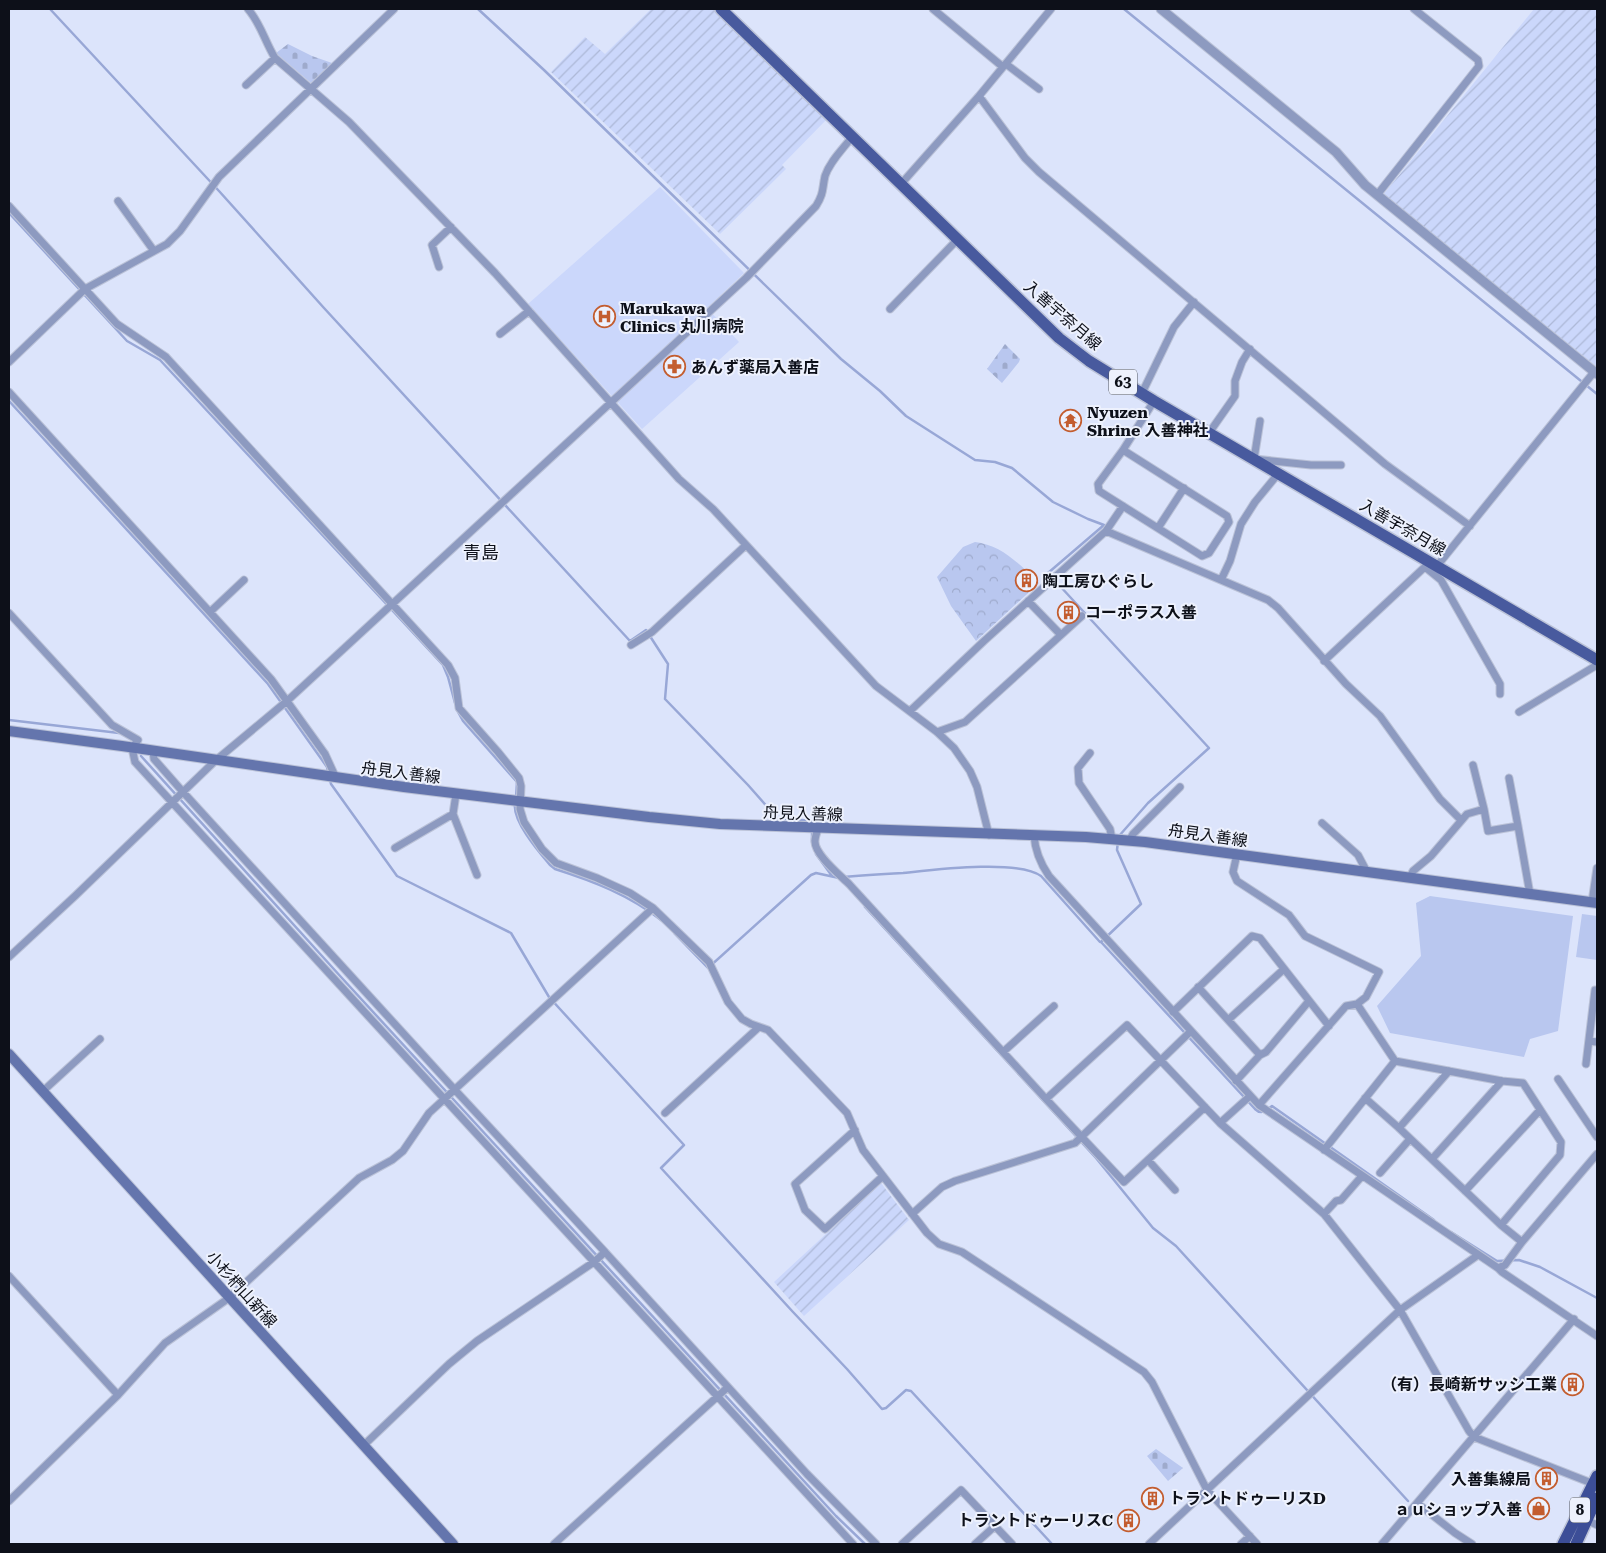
<svg xmlns="http://www.w3.org/2000/svg" width="1606" height="1553" font-family="'Roboto Serif','Noto Sans JP',serif">
<defs>
<pattern id="industrial-furrows" width="10" height="10" patternUnits="userSpaceOnUse" patternTransform="scale(1.25)"><rect width="10" height="10" fill="#cbd7fb"/><path d="M-1 1l2-2M0 10L10 0M9 11l2-2" fill="none" stroke="#adb8d7"/></pattern>
<pattern id="cemetery-stones" width="16" height="16" patternUnits="userSpaceOnUse" patternTransform="scale(1.25)"><rect width="16" height="16" fill="#b9c7ef"/><path d="M2 7V4a2 2 0 0 1 4 0v3zM10 15v-3a2 2 0 0 1 4 0v3z" fill="#9eaacc"/></pattern>
<pattern id="park-crowns" width="20" height="18" patternUnits="userSpaceOnUse" patternTransform="scale(1.25)"><rect width="20" height="18" fill="#b9c7ef"/><path d="M2 6a3 3 0 1 1 6 0M12 15a3 3 0 1 1 6 0" fill="none" stroke="#9eaacc"/></pattern>
</defs>
<rect width="100%" height="100%" fill="#dce4fb"/>
<path fill="#cbd7fb" d="M660 187 744 273 707 308 739 342 642 429 528 304Z"/>
<path fill="url(#industrial-furrows)" d="M651 9H713L827 119 782 165 786 169 720 234 551 72 585 37 605 54Z
M1534 9H1597V367L1383 195Z
M881 1183 909 1220 804 1316 774 1282Z"/>
<path fill="#b9c7ef" d="M1430 896 1573 916 1558 1031 1530 1039 1524 1057 1390 1033 1377 1006 1421 956 1416 903Z
M1582 914 1597 916V960L1576 957Z"/>
<path fill="url(#cemetery-stones)" d="M288 44 312 56 332 63 311 83 276 53Z
M1005 344 1020 359 1019 362 1002 383 987 369Z
M1156 1449 1183 1468 1168 1481 1147 1456Z"/>
<path fill="url(#park-crowns)" d="M975 542C1002 545 1020 565 1039 583L976 641 951 606 937 577 963 547Z"/>
<g fill="none" stroke-linecap="round" stroke-linejoin="round">
<path stroke="#98a7d6" stroke-width="2.5" d="M50 9 219 191 324 308 630 641 646 630 668 664 665 699 748 785 777 818 813 821 812 824
M478 9 544 70 841 359 880 391 906 416 975 460 995 462 1012 468 1053 502 1088 519 1104 525 1048 573 1209 748 1148 803 1119 836
M1124 9 1597 394
M9 213 127 341 160 360 443 665 448 677 455 703
M9 401 268 684 327 767 328 772
M457 710 463 721 517 782 516 798
M9 720 119 733
M141 756 341 977 836 1516 865 1544
M330 780 331 784 397 876 511 933 549 997 684 1145 661 1168 793 1312 847 1369 882 1409 886 1408 906 1390 911 1391 1052 1544
M515 803C512 821 539 852 550 865L555 869C593 881 629 895 661 920
M812 830V842
M1118 841 1117 850 1141 904 1101 942 1255 1109C1261 1115 1266 1111 1272 1106L1434 1220
M816 854 832 876
M844 877C864 875 883 874 903 873 932 870 1018 859 1041 876L1100 942
M865 907 1096 1158 1153 1228 1176 1246 1408 1501
M675 934 708 968 811 875 816 873 839 878
M1451 1232 1497 1261 1519 1260 1540 1267 1597 1298"/>
<defs>
<path id="minor" d="M248 9C261 24 265 42 275 58L349 122 495 273 679 479 713 509 876 686 937 732 954 748 970 771 977 787 989 835
M933 9 1003 67
M1006 64 1039 89
M246 85 275 58
M979 96 1025 158 1039 172 1385 464 1470 526
M901 184 979 96 1051 9
M1377 195 1479 66 1478 60 1414 9
M118 201 154 251
M9 206 117 324 166 357 448 665 455 678 459 708 498 752 519 778 521 786 520 809 524 822 542 849 556 863 597 878 630 893 653 908 709 962 728 1002 742 1019 751 1024 768 1030 847 1113 863 1150 927 1233 939 1244 962 1252 1144 1372 1152 1382 1207 1490 1257 1544
M439 267 432 245 451 227
M890 309 957 240
M500 334 529 311
M9 362 85 289 167 244 180 231 219 177 394 9
M9 392 271 679 325 754 336 778
M1142 393 1174 327 1194 302
M1260 421 1254 459 1311 465H1341
M1209 433 1235 396V381L1242 362 1250 349
M1123 450 1098 484 1099 491 1202 556 1209 553 1229 522 1227 516 1123 450 1154 401
M1158 528 1184 488
M1106 531 1123 506
M1437 566 1594 372
M1425 567 1441 580 1500 684V694
M1221 580 1268 600 1278 608 1346 684 1380 716 1440 799 1461 820
M210 612 244 580
M9 613 112 725 138 740 132 748 135 762 853 1544
M1061 635 1082 616
M631 645 652 632 746 545
M1324 661 1428 564
M910 711 984 641 1106 531 1221 580 1230 561 1241 524 1255 502 1278 474
M1519 712 1597 665
M937 732 965 722 1061 635 1028 601
M153 751 154 759 183 792 455 1090 605 1252 594 1262 477 1341 449 1364 364 1445
M1090 753 1078 768 1079 783 1110 829 1112 839
M1473 765 1484 809
M1509 778 1518 826
M453 814 477 875
M1322 823 1358 855 1367 872
M818 829C817 832 815 837 815 841 814 854 840 875 849 884L1046 1099 1124 1182 1205 1107
M1034 835C1035 851 1040 863 1049 876L1259 1105 1498 1268 1502 1272 1597 1336
M1129 841 1133 834 1180 787
M395 848 453 814 456 794
M1237 854 1233 872 1237 881 1289 915 1305 936 1379 972 1366 997 1357 1004
M1410 877 1413 871 1431 856 1467 814 1484 809 1488 831 1518 826 1530 894
M1592 902 1597 868
M9 957 75 896 215 761 287 701 746 278 816 206C824 193 822 190 825 176 830 161 843 149 852 137
M1198 987 1260 1055 1266 1052 1309 1001
M1173 1012 1252 936 1260 938 1329 1026
M1228 1020 1284 969
M1589 1041 1597 1042
M1003 1052 1054 1006
M1586 1064 1595 990H1597
M1558 1079 1597 1137
M1236 1081 1260 1055
M43 1091 100 1039
M1365 1098 1399 1128 1501 1225 1522 1242
M1046 1099 1127 1025 1220 1123 1324 1214 1400 1310 1469 1431 1474 1437 1594 1484
M1259 1105 1346 1006 1357 1004 1395 1061
M665 1113 759 1027
M1220 1123 1250 1096
M1399 1128 1449 1071
M855 1130 795 1184 805 1210 825 1229 883 1176
M1324 1150 1395 1061 1502 1081 1523 1083 1561 1142 1560 1155 1501 1225
M1432 1159 1502 1081
M1148 1160 1175 1190
M1380 1173 1410 1139
M1465 1191 1540 1110
M912 1214 942 1187 955 1181 1075 1143 1190 1032
M1324 1214 1336 1201 1341 1200 1362 1176
M1498 1268 1505 1265 1522 1242 1597 1154
M9 1276 118 1395
M728 1387 807 1474 876 1544
M9 1501 118 1395 165 1343 229 1298 359 1178 392 1160 403 1151 429 1113 653 908
M1417 1503 1455 1533 1472 1544
M1584 1519 1597 1525
M995 1526 1012 1544
M554 1544 728 1387 605 1252
M902 1544 961 1490 995 1526 975 1544
M1149 1544 1400 1310 1478 1255
M1241 1544 1250 1536
M1382 1544 1574 1319"/>
<path id="tertiary" d="M1161 9 1336 152 1365 185 1597 374"/>
<path id="secondary" d="M9 731 122 746 404 787 649 817 720 824 1086 837 1145 842 1597 903
M9 1054 453 1544"/>
<path id="primary" d="M721 9 1059 338 1089 361 1154 401 1597 660"/>
<path id="trunk" d="M1563 1544 1597 1476
M1576 1544 1597 1498"/>
</defs>
<use href="#minor" stroke="#bbc2d7" stroke-width="9"/>
<use href="#tertiary" stroke="#bbc2d7" stroke-width="11"/>
<use href="#secondary" stroke="#bbc2d7" stroke-width="12"/>
<use href="#primary" stroke="#bbc2d7" stroke-width="14"/>
<use href="#trunk" stroke="#bbc2d7" stroke-width="14"/>
<use href="#minor" stroke="#8d9ac0" stroke-width="7"/>
<use href="#tertiary" stroke="#8d9ac0" stroke-width="9"/>
<use href="#secondary" stroke="#6475ad" stroke-width="10"/>
<use href="#primary" stroke="#485a9e" stroke-width="11"/>
<use href="#trunk" stroke="#3c4e97" stroke-width="11"/>
</g>
<defs>
<symbol id="hospital-ring" viewBox="-11 -11 22 22"><circle r="9.5" fill="#edf1fd" stroke="#c35d2f" stroke-width="1.5"/><path d="M-5-5h3v3.5h4V-5h3V5h-3V1.5h-4V5h-3Z" fill="#c35d2f"/></symbol>
<symbol id="pharmacy-ring" viewBox="-11 -11 22 22"><circle r="9.5" fill="#edf1fd" stroke="#c35d2f" stroke-width="1.5"/><path d="M-2-6h4v4h4v4h-4v4h-4v-4h-4v-4h4Z" fill="#c35d2f"/></symbol>
<symbol id="temple-ring" viewBox="-11 -11 22 22"><circle r="9.5" fill="#edf1fd" stroke="#c35d2f" stroke-width="1.5"/><path d="M0-6L5-2H3V0L6.5 2.5H4V6H1.5V3h-3V6H-4V2.5H-6.5L-3 0V-2H-5Z" fill="#c35d2f"/></symbol>
<symbol id="building-ring" viewBox="-11 -11 22 22"><circle r="9.5" fill="#edf1fd" stroke="#c35d2f" stroke-width="1.5"/><path d="M-4-6H4V6H1V3H-1V6H-4ZM-2.5-4.3h1.7v1.8h-1.7ZM.8-4.3h1.7v1.8H.8ZM-2.5-1h1.7V.8h-1.7ZM.8-1h1.7V.8H.8Z" fill="#c35d2f"/></symbol>
<symbol id="shop-ring" viewBox="-11 -11 22 22"><circle r="9.5" fill="#edf1fd" stroke="#c35d2f" stroke-width="1.5"/><path d="M-5-2.5h2.3a2.7 3.5 0 0 1 5.4 0H5L5.5 6h-11ZM-1.5-2.5h3a1.5 2.3 0 0 0-3 0Z" fill="#c35d2f"/></symbol>
</defs>
<g fill-rule="evenodd">
<use href="#hospital-ring" x="592" y="304" width="25" height="25"/>
<use href="#pharmacy-ring" x="662" y="354" width="25" height="25"/>
<use href="#temple-ring" x="1058" y="408" width="25" height="25"/>
<use href="#building-ring" x="1014" y="568" width="25" height="25"/>
<use href="#building-ring" x="1056" y="600" width="25" height="25"/>
<use href="#building-ring" x="1560" y="1372" width="25" height="25"/>
<use href="#building-ring" x="1534" y="1466" width="25" height="25"/>
<use href="#building-ring" x="1140" y="1486" width="25" height="25"/>
<use href="#shop-ring" x="1526" y="1496" width="25" height="25"/>
<use href="#building-ring" x="1116" y="1508" width="25" height="25"/>
</g>
<g text-anchor="middle" stroke-width="4" stroke-linejoin="round" paint-order="stroke">
<g fill="#edf1fd" stroke="#50545d" stroke-width="1">
<rect x="1109" y="369.5" width="28" height="25" rx="4"/>
<rect x="1570" y="1497.5" width="20" height="25" rx="4"/>
</g>
<g font-size="15" font-weight="bold" fill="#0d1019">
<text x="1123" y="387">63</text>
<text x="1580" y="1515">8</text>
</g>
<g font-size="16" font-weight="bold" fill="#0d1019" stroke="#edf1fd" text-anchor="start">
<text x="620" y="314">Marukawa<tspan x="620" dy="18">Clinics 丸川病院</tspan></text>
<text x="691" y="373">あんず薬局入善店</text>
<text x="1087" y="418">Nyuzen<tspan x="1087" dy="18">Shrine 入善神社</tspan></text>
<text x="1042" y="587">陶工房ひぐらし</text>
<text x="1085" y="618">コーポラス入善</text>
<text x="1557" y="1390" text-anchor="end">（有）長崎新サッシ工業</text>
<text x="1531" y="1485" text-anchor="end">入善集線局</text>
<text x="1169" y="1504">トラントドゥーリスD</text>
<text x="1522" y="1515" text-anchor="end">ａｕショップ入善</text>
<text x="1113" y="1526" text-anchor="end">トラントドゥーリスC</text>
</g>
<g font-size="16" fill="#0d1019" stroke="#edf1fd">
<text transform="translate(1063 315) rotate(41)" y="6">入善宇奈月線</text>
<text transform="translate(1403 527) rotate(30)" y="6">入善宇奈月線</text>
<text transform="translate(401 772) rotate(7)" y="6">舟見入善線</text>
<text transform="translate(803 813) rotate(2)" y="6">舟見入善線</text>
<text transform="translate(1208 835) rotate(8)" y="6">舟見入善線</text>
<text transform="translate(242 1289) rotate(48)" y="6">小杉椚山新線</text>
</g>
<g font-size="18" fill="#0d1019" stroke="#edf1fd">
<text x="481" y="559">青島</text>
</g>
</g>
<rect width="1606" height="1553" fill="none" stroke="#0d1019" stroke-width="20"/>
</svg>
